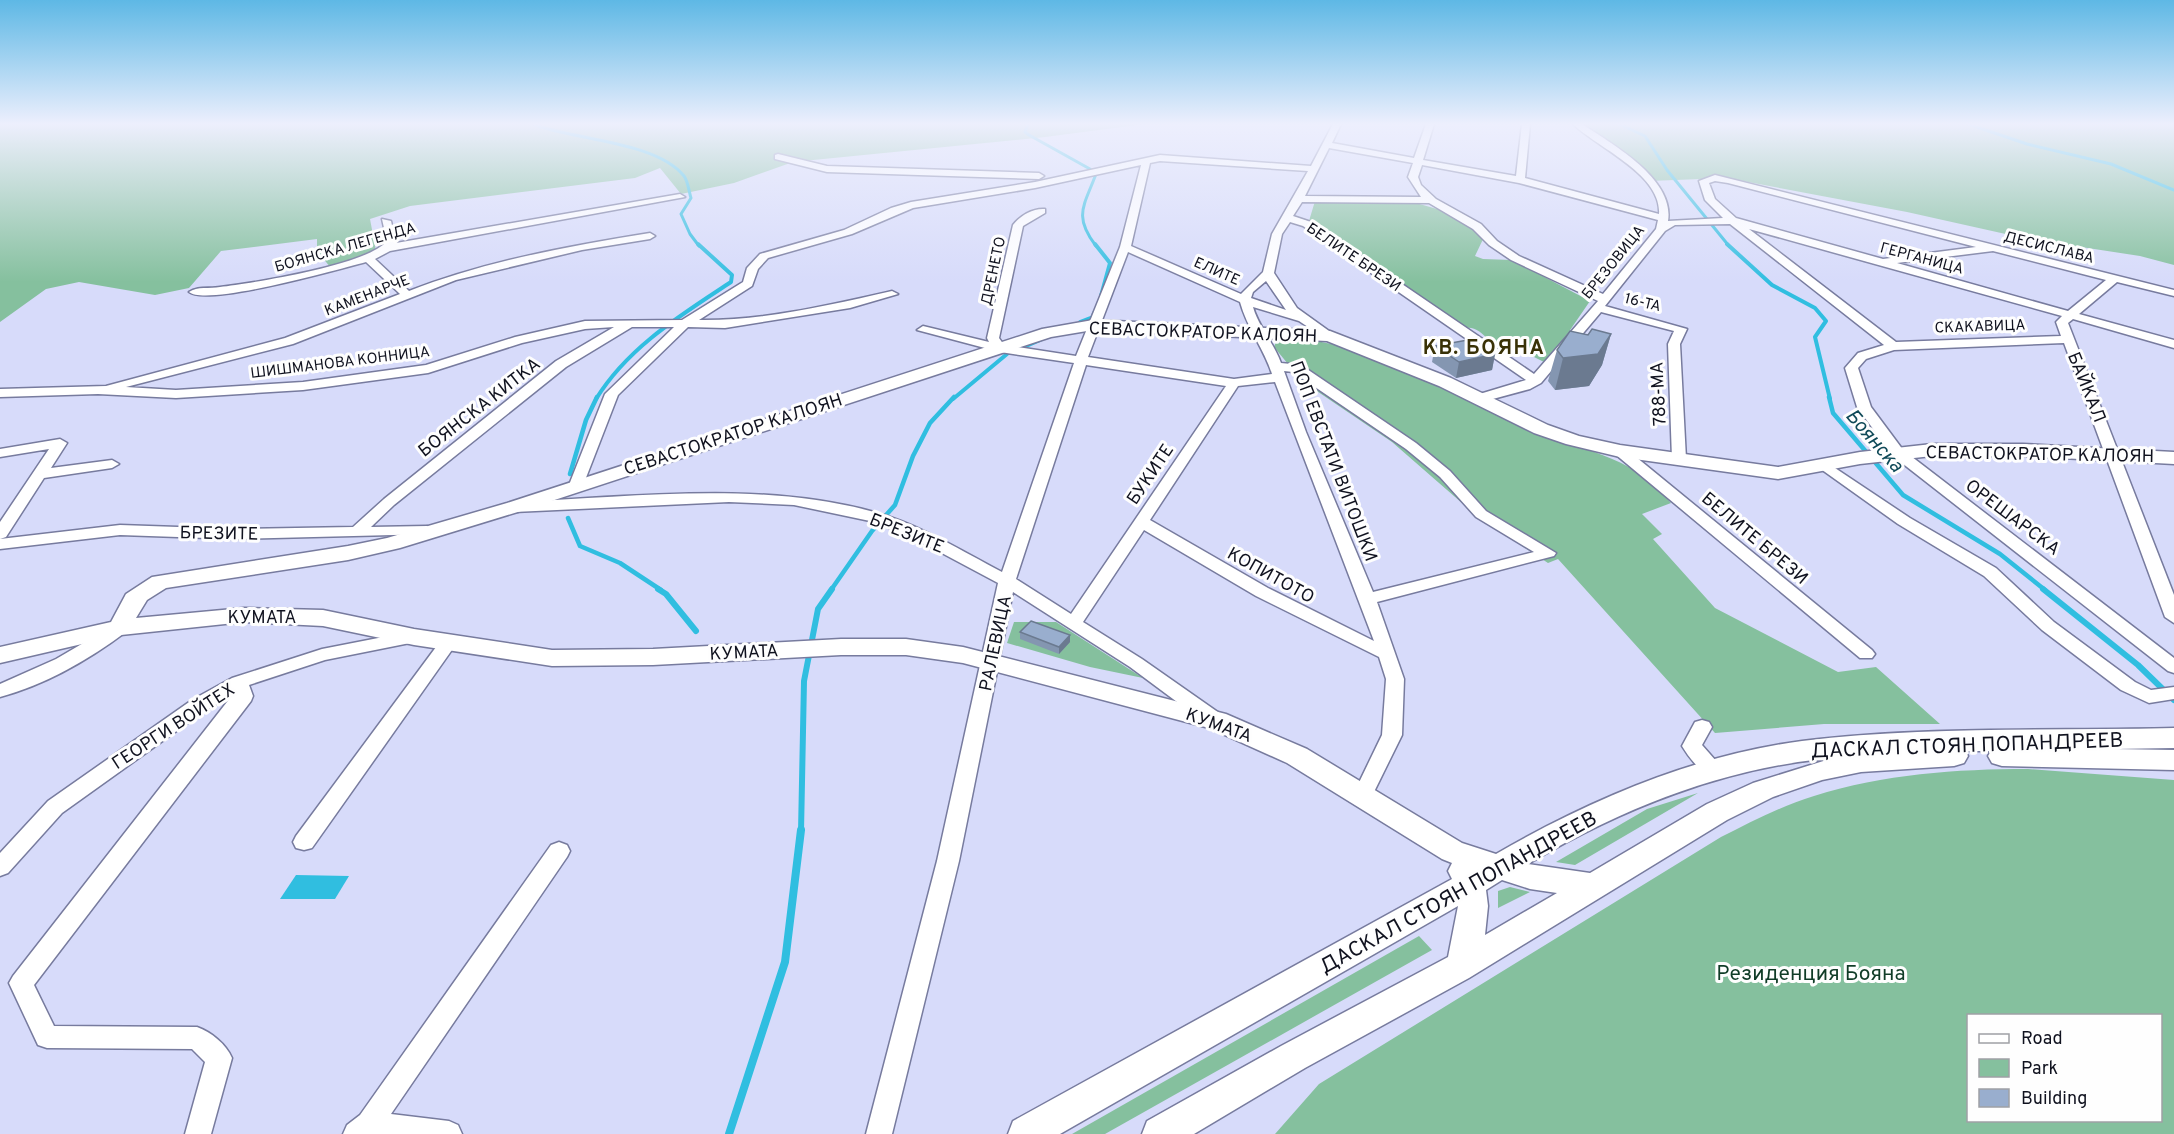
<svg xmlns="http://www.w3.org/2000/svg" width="2174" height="1134" font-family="Overpass,sans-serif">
<rect width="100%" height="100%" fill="#d7dbfa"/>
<path fill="#85c09e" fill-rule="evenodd" d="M0 124H1145L1045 137 793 162 734 183 681 194 660 168 635 178 410 206 370 219 376 251 331 268 317 251V239L221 251 189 288 155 295 79 282 46 289 0 322Z
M1577 124H2174V265L2140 256 2028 239 1907 212 1727 178 1649 181 1627 159Z
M1315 201 1416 203 1444 211 1485 235 1475 256 1483 259 1512 260 1590 301 1555 352 1544 362 1530 355 1501 353 1485 342 1488 340C1483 333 1474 326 1465 328L1309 221Z
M1289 338C1370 342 1443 391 1515 424 1572 451 1628 449 1671 503L1642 514 1662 534 1653 539 1715 608 1838 672 1876 667 1940 724H1824L1715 733 1558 559 1548 563 1478 517 1392 442 1302 381 1274 347 1276 342Z
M1014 622H1056L1143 678 1090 667 1007 643Z
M2028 769 2174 780V1134H1275L1319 1084 1721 837C1751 822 1781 806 1814 796 1884 774 1956 769 2028 769ZM1968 1016H2160V1120H1968Z
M1698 793 1575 865 1556 862 1647 809Z
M1510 887 1530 892 1498 908V891Z
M1419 936 1432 950 1105 1134H1072Z"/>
<path fill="#30bee0" d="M296 875 349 876 335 899H280Z"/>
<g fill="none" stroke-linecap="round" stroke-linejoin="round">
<path stroke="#30bee0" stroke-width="3" d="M533 124C572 140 656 141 684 176 688 181 689 192 691 198L681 214 690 234 699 246
M1028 124 1025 132 1029 135 1090 169
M1619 124 1645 136 1667 170 1729 246
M1968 124 2027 144 2111 164 2174 190
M1096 174C1084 206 1073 216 1096 246"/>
<path stroke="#30bee0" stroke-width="4" d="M1095 244 1110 263 1101 296
M1727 244 1772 285 1815 308 1826 321 1815 337 1830 399
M1080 322 1093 317 1094 313
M1024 347 1040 340
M596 399C628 347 681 315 731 282L732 275 698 244
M953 399 1007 354"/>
<path stroke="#30bee0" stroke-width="4.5" d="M1829 397 1833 413 1903 495 2000 554 2045 590
M570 474 586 420 597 397
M568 518 580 546 620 563 661 590
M831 590 872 531 895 505 913 456 930 423 954 397"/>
<path stroke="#30bee0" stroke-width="6" d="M658 589 666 594 696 631
M2043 589 2138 665 2174 700
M801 832 804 681 818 609 832 589"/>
<path stroke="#30bee0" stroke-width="8" d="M729 1134 785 962 801 830"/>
<defs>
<path id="street" d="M1333 124H1341L1332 143 1414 158 1426 124H1434L1423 160 1516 176 1522 124H1530L1525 178 1659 214C1662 174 1596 147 1573 124H1582C1612 144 1675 179 1668 221L1723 218 1705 200 1699 181 1715 175 2174 290V296L2117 282 2079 314 2174 340V348L2073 319 2068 323 2174 595V623L2165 617 2064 343 1894 350 1866 359 1858 368 1871 407 1903 450 2174 658V673L2168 671 1893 456 1857 407 1845 368 1858 353 1884 345 1730 224 1675 225 1665 231 1605 306 1687 329 1680 344 1686 459 1679 463 1672 459 1668 344 1674 331 1601 312 1541 383 1530 389 1478 403 1473 402V396L1526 380 1303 226 1290 222 1282 234 1274 273 1297 308 1336 336 1330 340 1326 339 1299 321 1253 307C1259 328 1274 343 1281 363L1301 365 1416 443 1450 471 1486 511 1556 553 1554 556 1377 602 1404 679 1402 735 1370 800 1363 803 1356 800 1353 795 1382 735 1386 679 1379 657 1256 596 1144 530 1083 622 1142 659 1222 715 1225 720 1222 725H1208L1130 667 1013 592 959 861 892 1134H866L937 861 998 583 908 535 870 521 794 505 729 502 514 512 506 507 514 502C635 497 760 480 878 513 922 526 962 551 1002 572L1074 363 1000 352 917 330 923 326 989 342 987 338 1013 225C1020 216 1032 208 1045 209V213L1023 226 999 338 1004 345 1076 356 1120 247 1141 165 1035 188 913 208 852 234 768 258 758 269 752 286 699 320C762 321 830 305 892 291L898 294 850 308 725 328 688 327 618 395 582 488H572L569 485 605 394 674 327H632L566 367 394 505 371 527 427 526 435 531 433 534 236 539 120 535 0 549V539L120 525 236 529 353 527 384 499 556 361 614 327 585 329 522 343 428 373 303 390 176 398 98 394 0 397V389L106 386 285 338 400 294 366 262C340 269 206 307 189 292 197 286 210 289 220 287 253 283 368 265 387 241L382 219 391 221 396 243 680 194 685 197 390 251 375 259 409 291C486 261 569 246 650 233L655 236 650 239 582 250 456 280 293 344 126 387 176 390 303 382 426 365 515 337 585 321 682 320 743 282 747 268 760 254 844 230 891 208 911 202 1035 182 1160 155 1311 166ZM1329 148 1413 163 1408 177 1421 197 1305 196ZM1160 161 1308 171 1272 234 1263 272 1241 294 1131 246 1150 163ZM1422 165 1519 183 1658 220 1656 229 1603 294 1519 256 1497 241 1481 224 1436 199 1421 185 1418 177ZM1715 181 1728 183 1976 247 1883 259 1736 218 1715 199 1709 183ZM1302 202 1429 203 1473 229 1489 245 1511 260 1598 301 1534 374 1311 222 1293 216ZM1749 229 2062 316 2056 322 2061 336 1896 342ZM1993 251 2106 280 2068 311 1897 263ZM1128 252 1240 302C1247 328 1264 349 1272 374L1234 379 1088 357ZM1266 281 1286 310 1251 298 1253 292ZM1086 365 1226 386 1071 614 1016 579ZM1284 371 1293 372 1406 449 1440 477 1476 517 1534 552 1373 592 1306 432ZM1275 382 1374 641 1268 588 1150 520 1238 386Z
M778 154 827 166 1039 173 1044 176 1039 179 827 172 775 159V155Z
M60 439 67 443 51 468 112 460 119 464 112 468 44 478 6 537 0 539V522L49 449 0 457V449Z
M1620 447 1625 448 1872 650 1875 654 1872 658H1860L1615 454 1613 451Z
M1823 460 1910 518 1996 568 2054 622 2135 682 2151 690 2174 687V699L2149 703 2121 690 2042 630 1984 576 1898 524 1818 467 1816 464Z
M121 621 130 627 127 631C90 659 45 685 0 697V684L56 659Z
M414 631 423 637 420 641 325 660 249 685 253 696 251 701 34 985 54 1026 197 1027C211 1032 226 1044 232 1058L211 1134H185L205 1062 192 1049 47 1048 38 1045 9 983 13 976 234 693 206 710 62 813 8 873 0 876V853L48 801 192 700 232 678 322 649Z
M448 637 454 639 457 643 454 647 312 848 304 850 296 848 293 842 296 836 442 639Z
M1702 720 1709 722 1712 727 1702 745 1724 770 1721 775C1705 780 1690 759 1682 746L1695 722Z
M559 842 567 845 570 851 567 857 391 1114 449 1121 458 1125 462 1134H343L347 1125 360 1115 551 845Z"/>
<path id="secondary" d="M1093 320 1330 331 1451 378 1548 425 1579 436 1620 445 1778 467 1860 452 1932 444H2023L2174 452V464L2023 456H1932L1860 464 1778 479 1620 457 1566 444 1534 433 1439 386 1327 341 1093 330 1051 337 521 511 400 548 348 560 166 588 147 600 136 618 244 608 323 610 414 629 552 650 653 649 841 639H906L963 647 1226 714 1307 749 1462 843 1496 854C1589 800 1695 755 1802 741 1924 726 2051 731 2174 728V748L2112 749 2174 750V770L2002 766 1992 763 1988 756 1991 751H1965L1968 756 1964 763 1954 766 1861 772 1822 780 1773 797 1727 820 1469 978 1305 1068 1194 1134H1142L1147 1121 1281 1046 1448 957 1458 906 1060 1134H1008L1013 1121 1452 879 1448 871 1452 863 1442 859 1287 763 1209 728 963 663 906 655H841L653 665 552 666 414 645 323 626 244 622 121 635 0 663V647L111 622 126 594 152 577 348 546 387 538 507 503 1042 329ZM1833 758 1753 783 1707 804 1590 873 1528 864C1620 809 1726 767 1833 758ZM1502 880 1530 889 1557 893 1485 935 1488 906 1486 890Z"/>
</defs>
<use href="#street" stroke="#777b9e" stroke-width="3"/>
<use href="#secondary" stroke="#777b9e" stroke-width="3"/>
<use href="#street" fill="#fff" fill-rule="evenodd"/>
<use href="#secondary" fill="#fff" fill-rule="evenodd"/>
</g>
<path fill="#8496b1" d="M1611 334 1602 365 1589 386 1555 390 1548 381 1557 350 1588 335Z
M1435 346 1495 354 1492 370 1456 378 1432 362Z
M1020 632 1070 635V642L1059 654 1020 639Z"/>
<path fill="#6b7a90" d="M1611 334 1602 365 1589 386 1555 390 1563 358Z
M1495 354 1492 370 1456 378 1459 362Z
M1070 635V642L1059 654V647Z"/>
<path fill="#99aece" stroke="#6b7a90" stroke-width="1.5" d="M1592 329 1611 334 1598 354 1563 358 1557 350 1570 331 1588 335Z
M1473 339 1495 354 1459 362 1435 346Z
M1031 621 1070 635 1059 647 1020 632Z"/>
<linearGradient id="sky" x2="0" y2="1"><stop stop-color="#5eb8e5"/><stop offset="0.44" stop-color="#edeffd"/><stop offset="1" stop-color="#edeffd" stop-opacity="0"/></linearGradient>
<rect width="2174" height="282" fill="url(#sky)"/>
<g text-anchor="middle" stroke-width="6" stroke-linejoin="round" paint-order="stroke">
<g font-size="15" fill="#10121f" stroke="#fefefe">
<text transform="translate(345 247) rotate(-16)" y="5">БОЯНСКА ЛЕГЕНДА</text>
<text transform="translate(2049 247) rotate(14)" y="5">ДЕСИСЛАВА</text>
<text transform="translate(1354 257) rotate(34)" y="5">БЕЛИТЕ БРЕЗИ</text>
<text transform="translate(1922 258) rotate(15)" y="5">ГЕРГАНИЦА</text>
<text transform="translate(1613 262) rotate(-51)" y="5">БРЕЗОВИЦА</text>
<text transform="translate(993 271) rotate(-78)" y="5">ДРЕНЕТО</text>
<text transform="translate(1217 271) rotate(24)" y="5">ЕЛИТЕ</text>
<text transform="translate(367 295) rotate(-21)" y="5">КАМЕНАРЧЕ</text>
<text transform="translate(1643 302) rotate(14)" y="5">16-ТА</text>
<text transform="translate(1980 326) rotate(-2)" y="5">СКАКАВИЦА</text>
<text transform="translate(340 362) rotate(-7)" y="5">ШИШМАНОВА КОННИЦА</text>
</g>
<g font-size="18" fill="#10121f" stroke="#fefefe">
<text transform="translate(1203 332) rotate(2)" y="6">СЕВАСТОКРАТОР КАЛОЯН</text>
<text transform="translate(2087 387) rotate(68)" y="6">БАЙКАЛ</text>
<text transform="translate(1658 394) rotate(-93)" y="6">788-МА</text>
<text transform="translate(479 407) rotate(-38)" y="6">БОЯНСКА КИТКА</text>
<text transform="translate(733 434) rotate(-18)" y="6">СЕВАСТОКРАТОР КАЛОЯН</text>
<text transform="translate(2040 454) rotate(1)" y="6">СЕВАСТОКРАТОР КАЛОЯН</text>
<text transform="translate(1334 461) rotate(69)" y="6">ПОП ЕВСТАТИ ВИТОШКИ</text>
<text transform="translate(1150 474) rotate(-56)" y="6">БУКИТЕ</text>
<text transform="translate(2013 517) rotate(37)" y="6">ОРЕШАРСКА</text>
<text transform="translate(219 533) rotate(1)" y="6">БРЕЗИТЕ</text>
<text transform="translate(907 533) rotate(22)" y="6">БРЕЗИТЕ</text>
<text transform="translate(1755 538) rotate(40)" y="6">БЕЛИТЕ БРЕЗИ</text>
<text transform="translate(1271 575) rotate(29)" y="6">КОПИТОТО</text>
<text x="262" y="623">КУМАТА</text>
<text transform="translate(995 643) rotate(-78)" y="6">РАЛЕВИЦА</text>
<text transform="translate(744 652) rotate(-3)" y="6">КУМАТА</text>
<text transform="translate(1219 725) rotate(20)" y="6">КУМАТА</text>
<text transform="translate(173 726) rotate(-33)" y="6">ГЕОРГИ ВОЙТЕХ</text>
</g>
<g font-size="20" font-weight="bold" letter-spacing="1.5" fill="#393106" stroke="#fefefe">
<text x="1484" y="354">КВ. БОЯНА</text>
</g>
<g font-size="20" font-style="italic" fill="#0f4958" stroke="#fefefe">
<text transform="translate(1875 440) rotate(49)" y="7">Боянска</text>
</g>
<g font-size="21" fill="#10121f" stroke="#fefefe">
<text transform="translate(1967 745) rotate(-2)" y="7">ДАСКАЛ СТОЯН ПОПАНДРЕЕВ</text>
<text transform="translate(1458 892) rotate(-29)" y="7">ДАСКАЛ СТОЯН ПОПАНДРЕЕВ</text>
</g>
<g font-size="21" fill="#103c27" stroke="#fefefe">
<text x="1811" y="980">Резиденция Бояна</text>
</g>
</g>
<rect x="1967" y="1014" width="195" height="108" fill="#fefefe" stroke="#9fa0a5" stroke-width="1.5"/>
<rect x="1979" y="1034" width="30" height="9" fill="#ffffff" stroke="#9fa0a5" stroke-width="1.5"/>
<text x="2021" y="1044" font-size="18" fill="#10121f">Road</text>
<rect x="1979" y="1059" width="30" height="18" fill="#85c09e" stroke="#9fa0a5" stroke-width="1.5"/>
<text x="2021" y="1074" font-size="18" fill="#10121f">Park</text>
<rect x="1979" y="1089" width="30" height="18" fill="#99aece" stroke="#9fa0a5" stroke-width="1.5"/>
<text x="2021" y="1104" font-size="18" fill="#10121f">Building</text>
</svg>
